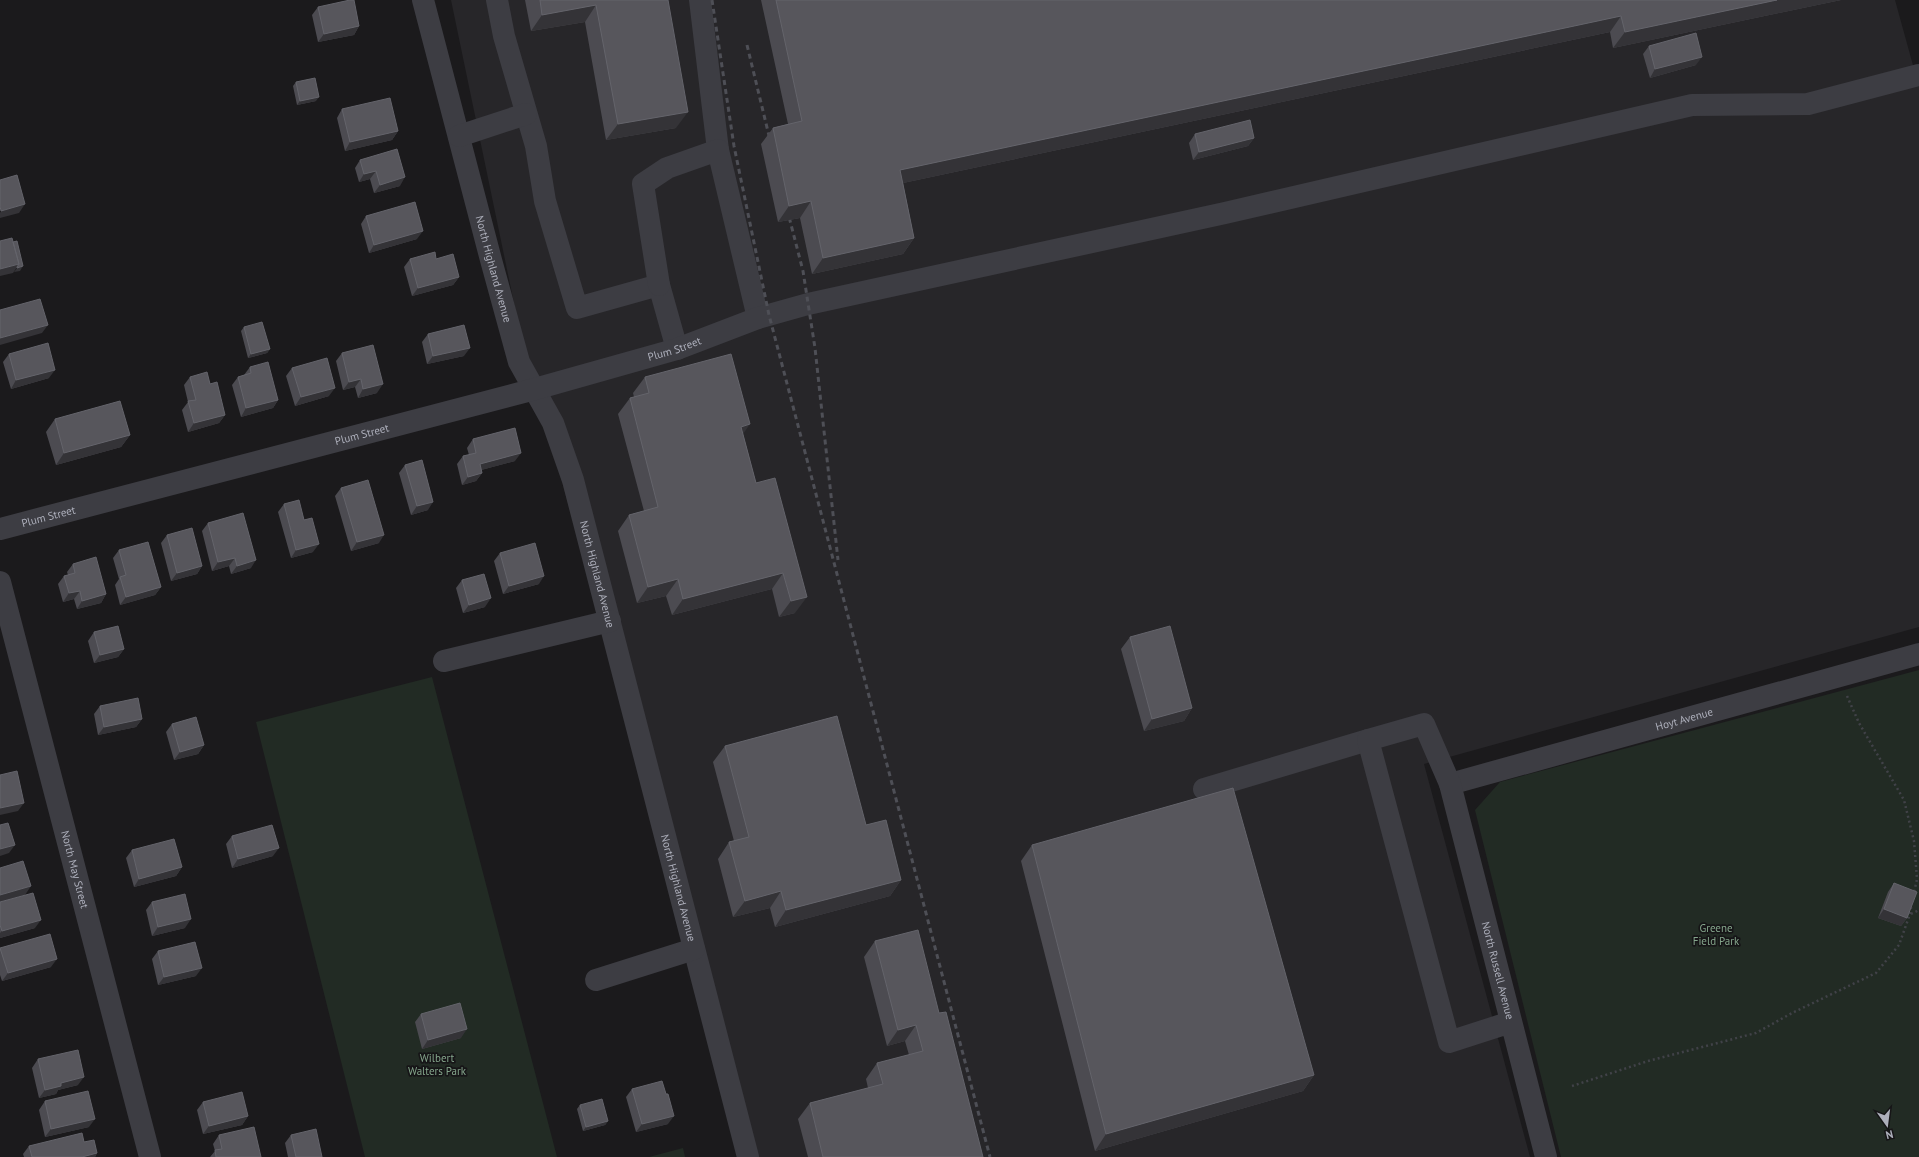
<svg xmlns="http://www.w3.org/2000/svg" width="1919" height="1157" font-family="'PT Sans',sans-serif">
<rect width="100%" height="100%" fill="#1b1a1c"/>
<path fill="#272629" d="M451 0H1895L1919 87V627L1424 764 1530 1157H751L520 332Z"/>
<path fill="#222b24" d="M1919 670V1157H1561L1475 810 1500 782Z
M432 677 557 1157H365L256 722Z
M683 1148 685 1157H649Z"/>
<g fill="none" stroke-linecap="round" stroke-linejoin="round">
<path stroke="#414248" stroke-width="2.5" stroke-dasharray="2 3" stroke-linecap="butt" d="M1847 696 1859 723 1904 800 1914 841 1917 879 1914 893
M1911 914 1919 910
M1572 1086 1648 1061 1756 1033 1792 1013 1876 973 1899 945 1910 914 1912 902"/>
<g stroke="#3d3d43" stroke-width="22">
<path id="s1" d="M423 0 491 260 519 362 553 423 573 480 748 1157"/>
<path d="M497 0 504 36 536 146 545 201 577 308 659 285 677 349"/>
<path d="M700 0 718 150"/>
<path d="M459 136 526 114"/>
<path d="M659 285 643 184 667 168 718 150 758 318"/>
<path id="s2" d="M0 529 535 389 677 349 758 318 808 304 1225 213 1692 105 1808 104 1919 75"/>
<path id="s3" d="M0 582 150 1157"/>
<path d="M444 661 610 621"/>
<path id="s4" d="M1450 784 1919 654"/>
<path d="M1204 789 1368 740"/>
<path d="M596 980 694 949"/>
<path id="s5" d="M1511 1022 1449 1042 1368 740 1424 724 1450 784 1546 1157"/>
</g>
<path stroke="#4e4f56" stroke-width="3" stroke-dasharray="5 4" stroke-linecap="butt" d="M712 0 734 146 769 315 990 1157
M747 45 771 144
M787 209 803 271 815 348 838 560"/>
</g>
<path fill="#4c4b51" d="M525 0H668L676 128 606 140 585 22 531 31Z
M761 0H1841L1613 48 1610 32 903 183 914 238 903 254 812 274 800 218 778 222 761 144 773 128 788 124Z
M318 7 359 26 354 35 318 42 312 15Z
M1649 46 1696 65 1650 78 1643 54Z
M296 82 316 101 297 105 293 86Z
M342 109 398 131 392 140 345 151 337 118Z
M1195 134 1254 138 1248 146 1193 160 1189 143Z
M360 160 400 186 374 193 370 179 359 182 355 168Z
M366 216 417 239 369 253 361 224Z
M410 259H436L459 277 453 285 412 296 404 267Z
M244 327 270 349 267 353 248 358 241 331Z
M428 334 464 356 427 364 422 342Z
M342 353 377 393 358 398 355 387 343 390 336 361Z
M9 354 49 378 11 389 3 362Z
M250 367 278 400 273 408 241 417 232 385 238 377 244 375Z
M292 368 329 396 295 406 286 376Z
M190 377 210 384 225 415 219 423 188 432 182 410 188 402 184 385Z
M645 377 743 434 756 483 795 613 779 617 772 589 672 615 666 596 637 603 618 531 629 515 644 511 618 414 630 398 634 397 633 393Z
M55 419 130 435 121 447 56 465 46 432Z
M473 439 515 461 481 470 482 473 476 481 462 485 457 464 463 456 469 455 467 448Z
M405 465 428 510 411 515 399 473Z
M341 488 379 543 351 551 335 496Z
M284 504 313 552 291 558 278 512Z
M208 523 251 568 231 574 229 566 212 571 202 531Z
M167 535 202 566 197 574 171 581 161 543Z
M119 550 161 587 155 595 120 605 115 585 119 579 113 558Z
M500 553 539 584 503 594 494 561Z
M73 564 106 594 101 603 77 609 74 599 63 602 58 584 64 576 68 575 67 572Z
M462 580 485 607 463 613 456 588Z
M94 632 124 649 118 657 94 663 88 641Z
M1130 637 1192 708 1184 721 1144 731 1121 649Z
M100 706 142 719 136 727 98 735 94 714Z
M172 724 204 745 198 754 174 760 166 732Z
M725 746 866 825 901 880 890 896 775 927 770 908 733 917 718 859 729 842 734 841 713 762Z
M232 836 273 856 232 868 226 844Z
M1032 845 1314 1075 1303 1091 1095 1151 1021 861Z
M132 850 182 867 176 876 134 887 126 858Z
M1894 883 1907 918 1901 926 1878 918 1888 892Z
M0 902 35 928 0 938Z
M152 902 185 928 152 936 146 910Z
M875 941 939 1013 983 1157H808L798 1119 810 1103 868 1088 866 1079 877 1063 909 1055 905 1041 887 1046 864 957Z
M0 948 51 967 2 981 0 975Z
M158 951 196 976 158 985 152 959Z
M421 1014 461 1038 422 1049 415 1022Z
M38 1059 78 1085 58 1090 56 1094 39 1098 32 1068Z
M632 1089 668 1124 636 1132 626 1097Z
M45 1101 89 1127 45 1137 39 1110Z
M203 1102 248 1116 242 1125 203 1134 197 1110Z
M580 1105 608 1121 605 1125 583 1131 577 1109Z
M219 1135 261 1157H210L215 1151 213 1144Z
M291 1135 322 1157H288L285 1143Z
M84 1142 97 1153 95 1157H24L23 1154 29 1146Z"/>
<path fill="#343337" d="M1777 0H1841L1613 48 1625 32Z
M596 5 585 22 531 31 542 15Z
M1621 16 1610 32 889 186 900 170Z
M359 26 354 35 318 42 324 34Z
M1702 57 1696 65 1650 78 1655 69Z
M319 97 316 101 297 105 300 101Z
M688 112 676 128 606 140 618 124Z
M398 131 392 140 345 151 350 142Z
M1254 138 1248 146 1193 160 1199 152Z
M376 171 370 179 359 182 364 174Z
M405 177 400 186 374 193 380 185Z
M811 201 800 218 778 222 789 206Z
M25 204 19 213 0 218V213L1 211Z
M423 231 417 239 369 253 374 245Z
M914 238 903 254 812 274 823 258Z
M19 264 13 273 0 276V269Z
M23 266 20 271 14 272 17 268Z
M459 277 453 285 412 296 418 288Z
M48 325 42 333 0 345V338Z
M470 348 464 356 427 364 433 356Z
M270 349 267 353 248 358 251 354Z
M55 370 49 378 11 389 16 380Z
M361 379 355 387 343 390 349 382Z
M383 384 377 393 358 398 363 389Z
M335 388 329 396 295 406 301 397Z
M278 400 273 408 241 417 246 408Z
M225 415 219 423 188 432 194 423Z
M750 424 739 440 741 427Z
M130 435 121 447 56 465 64 453Z
M521 453 515 461 474 472 480 464Z
M482 473 476 481 462 485 468 477Z
M433 502 428 510 411 515 417 506Z
M384 535 379 543 351 551 357 542Z
M319 544 313 552 291 558 296 550Z
M235 558 229 566 212 571 218 562Z
M256 560 251 568 231 574 237 566Z
M202 566 197 574 171 581 177 573Z
M783 573 772 589 672 615 683 599Z
M544 576 539 584 503 594 509 586Z
M678 579 666 596 637 603 648 587Z
M161 587 155 595 120 605 126 597Z
M80 591 74 599 63 602 69 593Z
M106 594 101 603 77 609 82 601Z
M807 597 795 613 779 617 791 601Z
M491 598 485 607 463 613 469 605Z
M124 649 118 657 94 663 100 655Z
M1192 708 1184 721 1144 731 1152 719Z
M142 719 136 727 98 735 104 727Z
M204 745 198 754 174 760 180 752Z
M24 803 18 811 0 815V808Z
M15 845 9 853 0 856V849Z
M279 848 273 856 232 868 238 859Z
M182 867 176 876 134 887 139 879Z
M901 880 890 896 775 927 786 910Z
M31 886 25 895 0 902V895Z
M781 891 770 908 733 917 745 901Z
M1884 909 1907 918 1901 926 1878 918Z
M191 919 185 928 152 936 158 927Z
M41 920 35 928 0 938V933L2 931Z
M57 959 51 967 2 981 8 973Z
M202 968 196 976 158 985 164 977Z
M916 1025 905 1041 887 1046 898 1030Z
M467 1029 461 1038 422 1049 428 1040Z
M1314 1075 1303 1091 1095 1151 1106 1134Z
M84 1077 78 1085 58 1090 56 1094 39 1098 45 1090 61 1083Z
M248 1116 242 1125 203 1134 209 1126Z
M674 1116 668 1124 636 1132 642 1124Z
M95 1119 89 1127 45 1137 51 1129Z
M608 1121 605 1125 583 1131 586 1127Z
M97 1153 95 1157H82Z"/>
<path fill="#57565c" stroke="#64646b" d="M350 0H354L359 26 324 34 318 7Z
M540 0H668L688 112 618 124 596 5 542 15Z
M776 0H1777L1625 32 1621 16 900 170 914 238 823 258 811 201 789 206 773 128 802 121Z
M1696 33 1702 57 1655 69 1649 46Z
M315 78 319 97 300 101 296 82Z
M390 98 398 131 350 142 342 109Z
M1250 120 1254 138 1199 152 1195 134Z
M397 149 405 177 380 185 376 171 364 174 360 160Z
M17 175 25 204 1 211 0 206V180Z
M415 202 423 231 374 245 366 216Z
M12 238 19 264 0 269V241Z
M17 241 23 266 17 268V267L19 264 13 242Z
M435 252 436 259 453 254 459 277 418 288 410 259Z
M40 299 48 325 0 338V310Z
M262 322 270 349 251 354 244 327Z
M464 325 470 348 433 356 428 334Z
M48 343 55 370 16 380 9 354Z
M373 345 383 384 363 389 361 379 349 382 342 353Z
M731 354 750 424 741 427 756 483 775 478 807 597 791 601 783 573 683 599 678 579 648 587 629 515 658 507 630 398 649 393 645 377Z
M327 358 335 388 301 397 292 368Z
M268 362 278 400 246 408 238 377 251 373 250 367Z
M207 372 210 384 217 382 225 415 194 423 188 401 196 400 190 377Z
M120 401 130 435 64 453 55 419Z
M515 428 521 453 480 464 482 473 468 477 463 456 476 453 473 439Z
M422 460 433 502 417 506 405 465Z
M368 480 384 535 357 542 341 488Z
M299 500 304 520 312 518 319 544 296 550 284 504Z
M243 513 256 560 237 566 235 558 218 562 208 523Z
M192 528 202 566 177 573 167 535Z
M148 542 161 587 126 597 120 577 126 575 119 550Z
M535 543 544 576 509 586 500 553Z
M96 557 106 594 82 601 80 591 69 593 64 576 75 573 73 564Z
M484 574 491 598 469 605 462 580Z
M118 626 124 649 100 655 94 632Z
M1170 626 1192 708 1152 719 1130 637Z
M138 698 142 719 104 727 100 706Z
M837 716 866 825 886 820 901 880 786 910 781 891 745 901 729 842 749 837 725 746Z
M196 717 204 745 180 752 172 724Z
M17 771 24 803 0 808V775Z
M1233 788 1314 1075 1106 1134 1032 845Z
M8 823 15 845 0 849V825Z
M272 825 279 848 238 859 232 836Z
M174 839 182 867 139 879 132 850Z
M23 861 31 886 0 895V868Z
M1894 883 1917 892 1907 918 1884 909Z
M33 893 41 920 2 931 0 925V902Z
M185 894 191 919 158 927 152 902Z
M918 930 939 1013 946 1012 983 1157H823L810 1103 883 1084 877 1063 923 1051 916 1025 898 1030 875 941Z
M50 934 57 959 8 973 0 948Z
M195 942 202 968 164 977 158 951Z
M460 1003 467 1029 428 1040 421 1014Z
M78 1050 84 1077 61 1083V1086L45 1090 38 1059Z
M662 1081 666 1094H668L674 1116 642 1124 632 1089Z
M88 1091 95 1119 51 1129 45 1101Z
M242 1092 248 1116 209 1126 203 1102Z
M602 1099 608 1121 586 1127 580 1105Z
M254 1127 261 1157H216L215 1150 222 1149 219 1135Z
M316 1129 322 1157H296L291 1135Z
M82 1133 84 1142 94 1140 97 1153 82 1157H32L29 1146Z"/>
<g text-anchor="middle" stroke-width="3.5" stroke-linejoin="round" paint-order="stroke">
<g font-size="11" fill="#adafbb" stroke="#161517">
<text dy="4" stroke="none"><textPath href="#s1" startOffset="278">North Highland Avenue</textPath></text>
<text dy="4" stroke="none"><textPath href="#s2" startOffset="698">Plum Street</textPath></text>
<text dy="4" stroke="none"><textPath href="#s2" startOffset="374">Plum Street</textPath></text>
<text dy="4" stroke="none"><textPath href="#s2" startOffset="50">Plum Street</textPath></text>
<text dy="4" stroke="none"><textPath href="#s1" startOffset="602">North Highland Avenue</textPath></text>
<text dy="4" stroke="none"><textPath href="#s4" startOffset="243">Hoyt Avenue</textPath></text>
<text dy="4" stroke="none"><textPath href="#s3" startOffset="297">North May Street</textPath></text>
<text dy="4" stroke="none"><textPath href="#s1" startOffset="926">North Highland Avenue</textPath></text>
<text dy="4" stroke="none"><textPath href="#s5" startOffset="694">North Russell Avenue</textPath></text>
</g>
<g font-size="11" fill="#85a68c" stroke="#161517">
<text x="1716" y="932">Greene<tspan x="1716" dy="13">Field Park</tspan></text>
<text x="437" y="1062">Wilbert<tspan x="437" dy="13">Walters Park</tspan></text>
</g>
</g>
<g transform="translate(1887 1125) rotate(166)" stroke="#161517" stroke-width="3" paint-order="stroke">
<path d="M0-3L7 15L0 10L-7 15Z" fill="#adafbb"/>
<text y="-6" font-size="11" font-weight="bold" text-anchor="middle" fill="#adafbb">N</text>
</g>
</svg>
